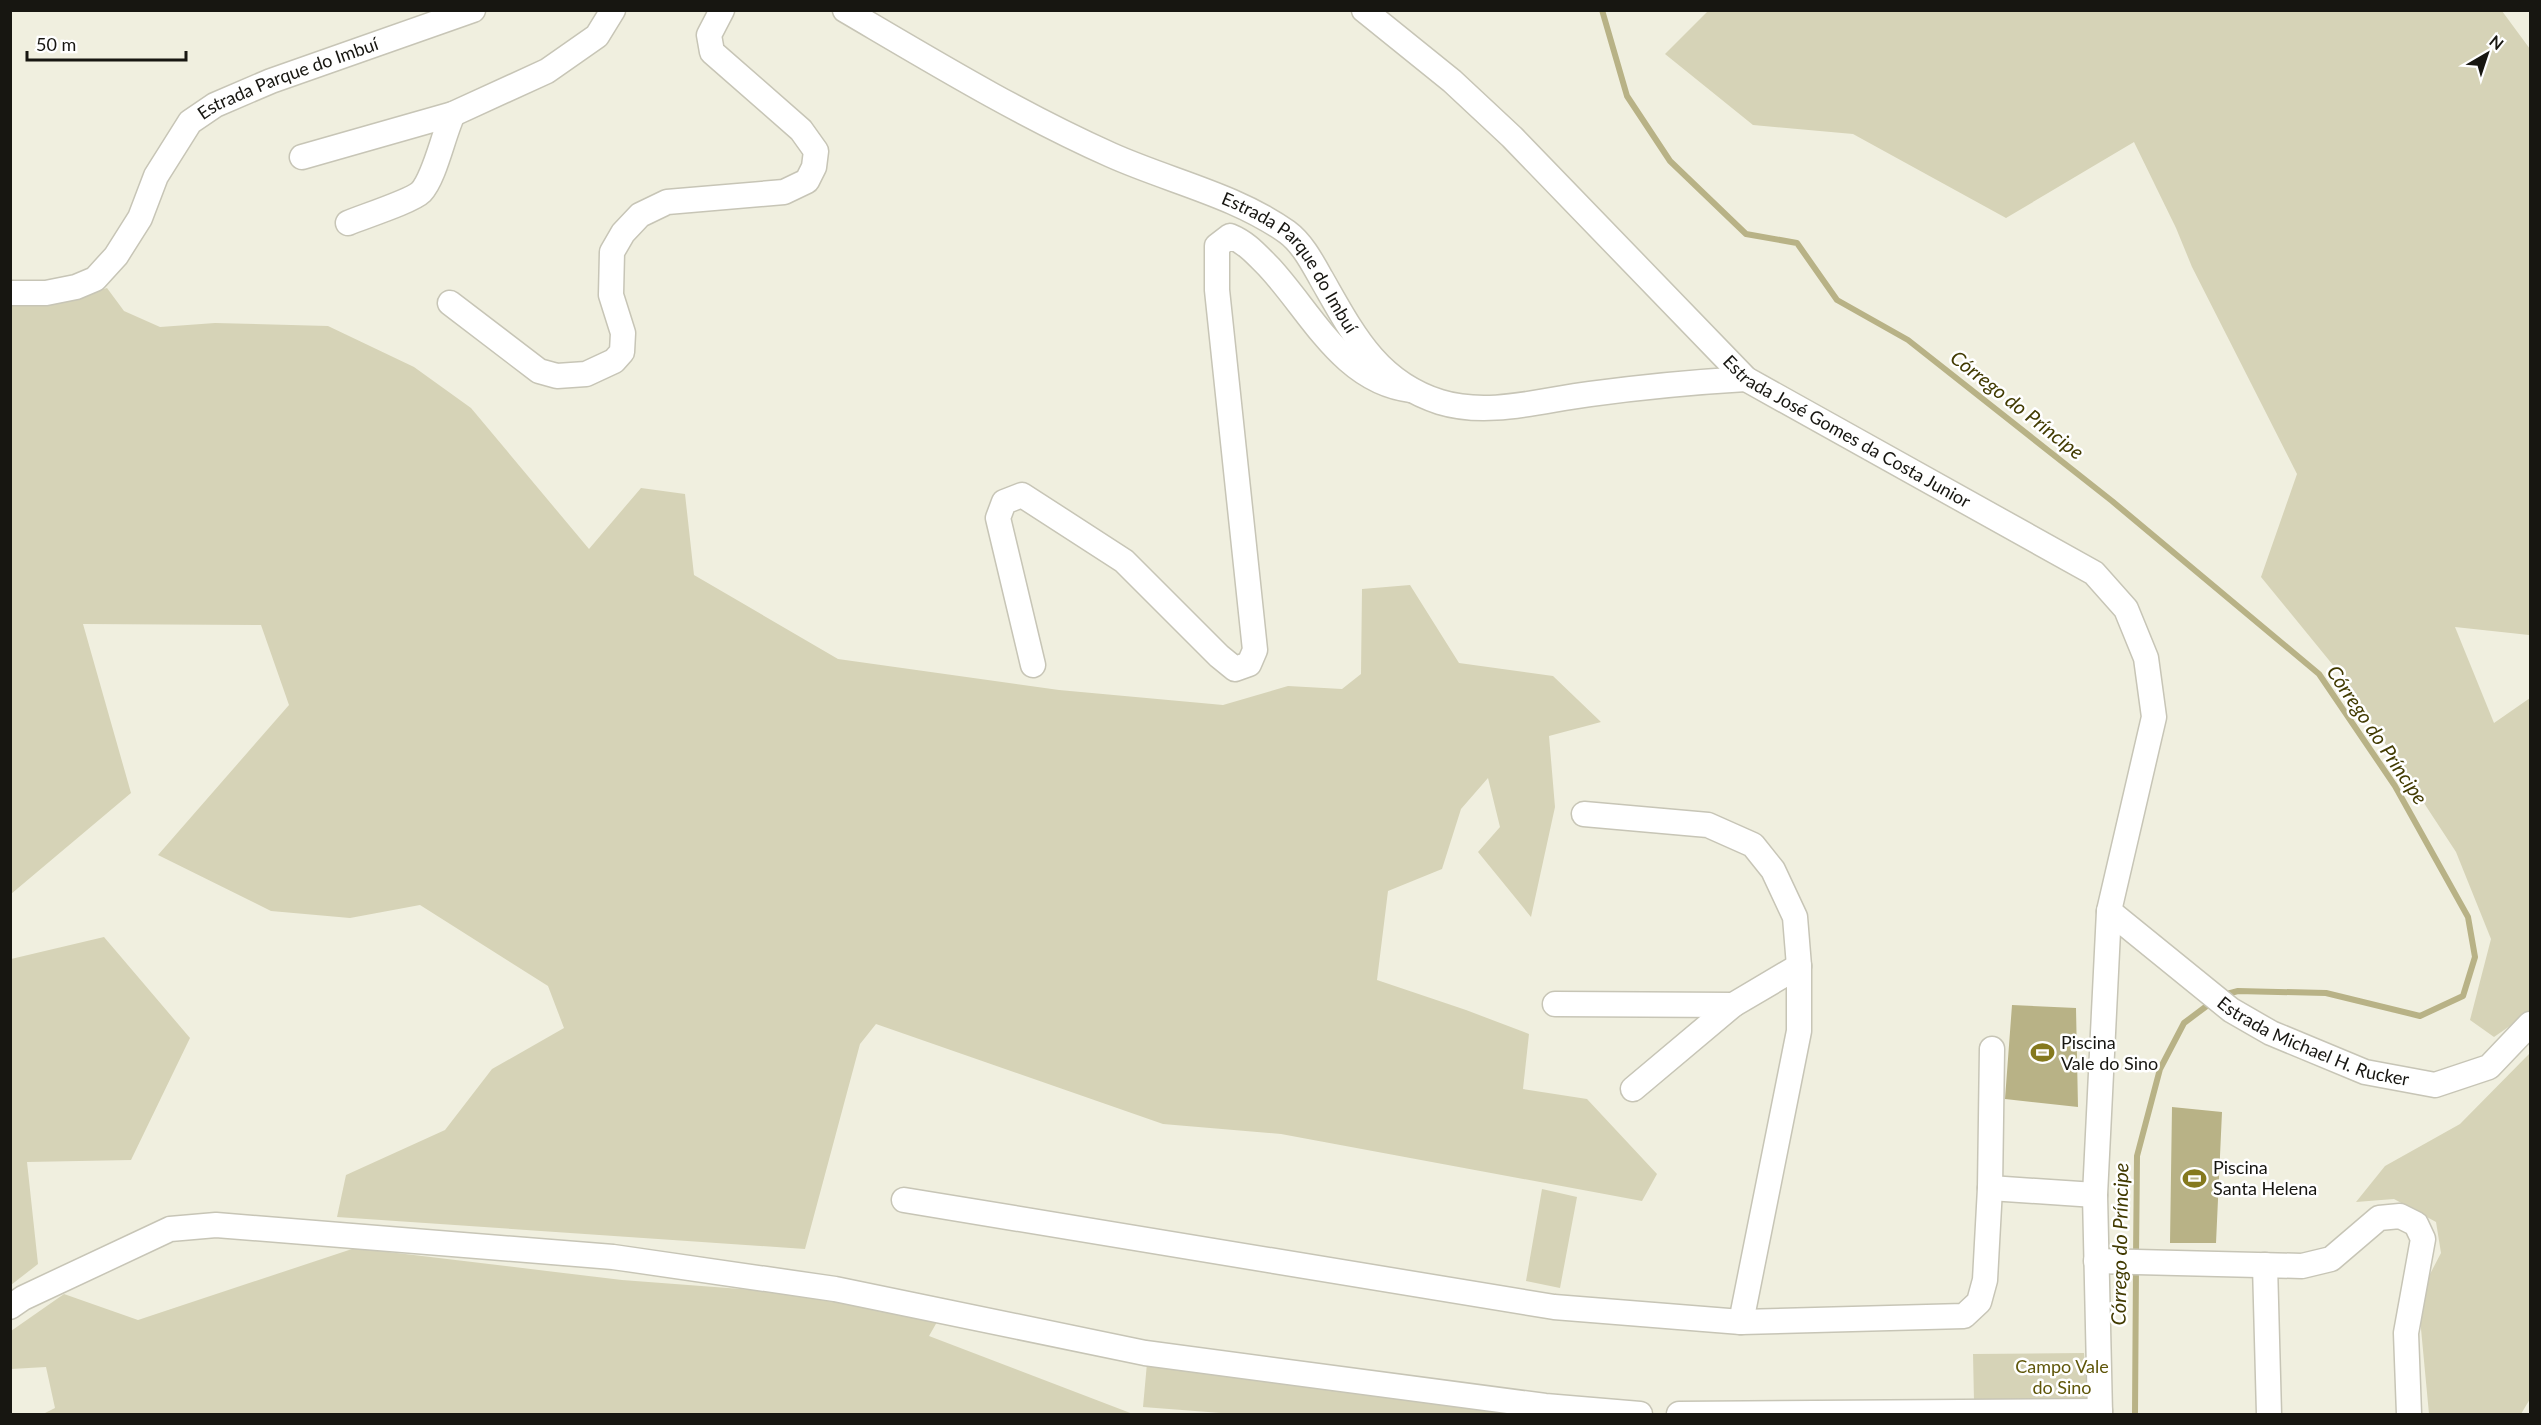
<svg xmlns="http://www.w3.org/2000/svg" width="2541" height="1425" font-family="Lato,sans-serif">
<rect width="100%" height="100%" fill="#f0efdf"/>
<path fill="#d6d3b7" d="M1708 11H2502L2530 49V640L2529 635 2455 627 2494 723 2530 698V1012L2494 1037 2470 1020 2491 939 2456 852 2337 670 2261 577 2297 474 2192 267 2176 228 2134 142 2006 218 1853 134 1753 125 1665 54Z
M107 288 124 311 160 327 215 323 328 326 414 367 471 408 589 549 641 488 685 494 694 575 838 659 1059 690 1223 705 1288 686 1342 689 1361 674 1362 589 1410 585 1459 663 1553 676 1601 722 1549 736 1555 807 1531 917 1478 852 1500 827 1488 778 1461 809 1442 869 1388 891 1377 980 1466 1010 1529 1034 1523 1089 1587 1099 1657 1174 1642 1201 1281 1134 1163 1124 876 1024 860 1044 805 1249 337 1217 346 1175 445 1130 492 1069 564 1028 548 986 420 905 350 918 271 911 158 855 289 705 261 625 83 624 131 793 11 894V302L47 306Z
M104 937 190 1038 131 1160 27 1162 38 1264 11 1285V959Z
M2530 1053V1399L2521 1414H2429L2418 1297 2441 1253 2436 1222 2394 1199 2356 1202 2385 1166 2460 1124Z
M1542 1189 1577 1197 1560 1288 1526 1281Z
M355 1248 622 1280 793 1293 941 1315 929 1336 1133 1414H43L55 1408 46 1367 11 1369V1331L64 1294 138 1320Z
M2084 1353 2088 1403 1974 1401 1973 1354Z
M1147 1363 1517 1414H1234L1143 1407Z"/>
<path fill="#b8b286" d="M2012 1005 2076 1008 2078 1107 2005 1099Z
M2172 1107 2222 1112 2216 1243H2170Z"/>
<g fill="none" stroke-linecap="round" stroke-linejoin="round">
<path stroke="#b8b286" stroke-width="6" d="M1602 10 1627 96 1670 161 1746 234 1797 243 1837 300 1908 340 2112 501 2319 674 2395 786 2468 917 2475 957 2463 996 2420 1016 2326 993 2238 991 2223 995
M2136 1257 2137 1156 2160 1069 2184 1023 2212 1002
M2135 1414 2136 1267"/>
<defs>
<g id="minor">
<path id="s1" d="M845 10C932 61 1019 114 1111 155 1169 181 1235 195 1287 232 1302 243 1312 262 1321 278 1352 332 1376 382 1440 402 1489 417 1541 400 1590 394 1642 387 1694 382 1746 379"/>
<path id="s2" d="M1364 10 1452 81 1512 137 1746 379 2094 573 2126 609 2146 658 2154 717 2109 911 2095 1195 2100 1414"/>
<path d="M302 157 453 114 547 71 597 36 613 10"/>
<path d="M348 223C362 217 412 201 421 192 435 177 443 135 453 114"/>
<path id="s3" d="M10 293H46L76 287 95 279 116 256 140 218 156 176 190 122 215 105 271 81 473 10"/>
<path d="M450 303 539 371 557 376 586 374 614 361 622 352 623 333 611 295 612 252 623 233 640 215 667 202 784 192 807 181 814 167 816 151 801 130 712 52 709 35 722 10"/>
<path d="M1033 665 998 518 1004 502 1022 495 1124 561 1219 656 1235 669 1249 664 1255 650 1217 290V246L1230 236C1247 243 1256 254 1269 267 1311 312 1343 382 1411 390"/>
<path d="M1584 814 1708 825 1753 845 1773 870 1795 917 1799 966V1031L1741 1322"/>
<path id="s4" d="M2109 911 2231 1010 2271 1033 2365 1072 2435 1085 2489 1067 2530 1024"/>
<path d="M1555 1004 1733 1005 1799 966"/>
<path d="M1633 1089 1733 1005"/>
<path d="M1990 1188 2095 1195"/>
<path d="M904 1200 1554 1307 1741 1322 1964 1316 1979 1302 1985 1280 1990 1188 1992 1049"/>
<path d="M2096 1261 2302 1266 2331 1259 2379 1218 2400 1216 2416 1224 2423 1239 2406 1333 2409 1414"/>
<path d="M2265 1265 2269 1414"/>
<path d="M10 1307 23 1298 170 1229 216 1225 613 1257 835 1289 1145 1353 1545 1406 1640 1414"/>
<path d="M1679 1414 2100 1411"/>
</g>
</defs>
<use href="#minor" stroke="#c7c5b6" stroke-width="27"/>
<use href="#minor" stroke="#fff" stroke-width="24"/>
</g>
<defs>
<symbol id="stadium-bare" viewBox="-9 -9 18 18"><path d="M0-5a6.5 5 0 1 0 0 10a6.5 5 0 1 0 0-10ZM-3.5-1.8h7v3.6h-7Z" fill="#85791e" stroke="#fff" stroke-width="2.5" paint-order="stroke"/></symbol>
</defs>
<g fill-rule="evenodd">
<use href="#stadium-bare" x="2026" y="1036" width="33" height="33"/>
<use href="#stadium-bare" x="2178" y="1162" width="33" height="33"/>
</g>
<g text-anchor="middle" stroke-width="5" stroke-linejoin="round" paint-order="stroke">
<g font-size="18" fill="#171611" stroke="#fff">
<text dy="6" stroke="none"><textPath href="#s3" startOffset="380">Estrada Parque do Imbuí</textPath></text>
<text dy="6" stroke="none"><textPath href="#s1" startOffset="519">Estrada Parque do Imbuí</textPath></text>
<text dy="6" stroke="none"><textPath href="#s2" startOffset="645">Estrada José Gomes da Costa Junior</textPath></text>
<text dy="6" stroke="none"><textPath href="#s4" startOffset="246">Estrada Michael H. Rucker</textPath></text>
</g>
<g font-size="18" fill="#171611" stroke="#fff" text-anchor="start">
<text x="2061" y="1049">Piscina<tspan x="2061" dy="21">Vale do Sino</tspan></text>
<text x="2213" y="1174">Piscina<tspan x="2213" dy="21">Santa Helena</tspan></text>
</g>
<g font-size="18" fill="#5f5609" stroke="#fff">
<text x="2062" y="1373">Campo Vale<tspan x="2062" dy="21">do Sino</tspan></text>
</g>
<g font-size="20" font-style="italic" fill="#413a00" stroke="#fff">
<text transform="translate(2017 405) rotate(38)" y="7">Córrego do Príncipe</text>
<text transform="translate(2377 735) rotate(56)" y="7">Córrego do Príncipe</text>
<text transform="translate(2120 1244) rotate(-89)" y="7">Córrego do Príncipe</text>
</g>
</g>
<rect width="2541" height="1425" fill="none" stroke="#171611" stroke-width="24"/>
<g transform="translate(2487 54) rotate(39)" stroke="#ffffff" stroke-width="4.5" paint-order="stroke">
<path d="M0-4.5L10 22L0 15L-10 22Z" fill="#171611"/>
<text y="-9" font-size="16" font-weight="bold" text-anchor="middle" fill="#171611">N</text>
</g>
<path d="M27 51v9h159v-9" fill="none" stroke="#171611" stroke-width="3"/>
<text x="36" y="51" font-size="18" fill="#171611" stroke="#ffffff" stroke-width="4.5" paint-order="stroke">50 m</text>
</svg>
